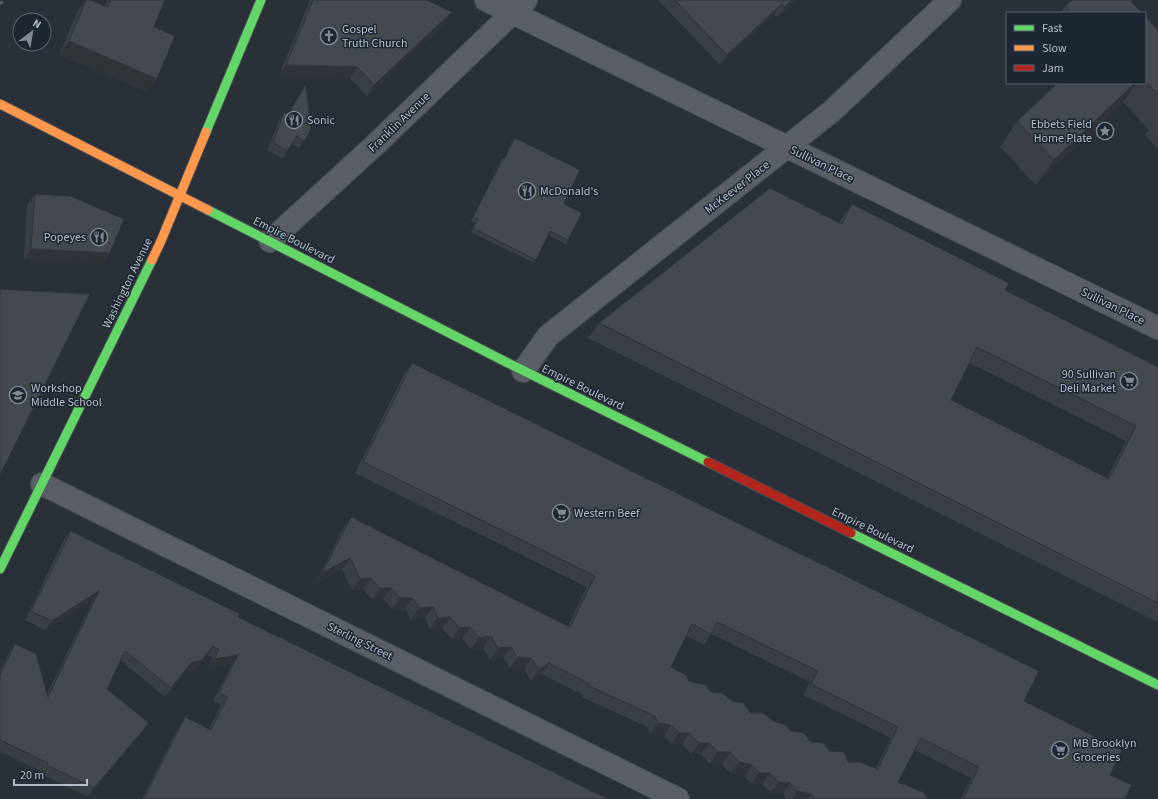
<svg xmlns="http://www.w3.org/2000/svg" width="1158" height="799" font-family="'Source Sans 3',sans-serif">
<rect width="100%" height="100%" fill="#2a3038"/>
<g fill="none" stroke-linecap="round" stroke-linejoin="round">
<defs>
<path id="street" d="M486 0 1158 328
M270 241 375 145 526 0
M523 371 548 336 832 111 950 0
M42 484 678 799"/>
<path id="fast" d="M206 132 261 0
M208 210 506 362 708 462
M851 533 1158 685
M0 569 152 260"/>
<path id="slow" d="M0 104 208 210
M152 260 161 241 206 132"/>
<path id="jam" d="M708 462 851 533"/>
</defs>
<use href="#street" stroke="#484c53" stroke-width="24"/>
<use href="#fast" stroke="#484c53" stroke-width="11"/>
<use href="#slow" stroke="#484c53" stroke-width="11"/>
<use href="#jam" stroke="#484c53" stroke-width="11"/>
<use href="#street" stroke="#5a5e66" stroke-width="22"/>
<use href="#fast" stroke="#63d668" stroke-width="9"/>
<use href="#slow" stroke="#ff974d" stroke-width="9"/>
<use href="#jam" stroke="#b3261e" stroke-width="9"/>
<path stroke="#595d64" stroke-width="3" stroke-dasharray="4 4" stroke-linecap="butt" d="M0 4 4 0"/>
</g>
<path fill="#3a3f45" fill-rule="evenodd" d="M86 0H90L105 6 107 0H165L154 27 157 79 147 92 59 55 77 12Z
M310 0H427L445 23 367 96 350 78 279 75Z
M658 0H796L777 17 774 14 720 65Z
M1065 6 1142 13H1060Z
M1145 16 1158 30V149L1145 135 1149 130 1123 102 1036 185 1000 147 1017 121 1058 83H1145Z
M306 84 304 141 299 148 292 144 282 159 267 150 279 120 284 112 288 115 301 91Z
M515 138 564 204 568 240 566 244 548 235 536 260 534 263 471 232 475 223 471 221 500 162 503 158 504 159 512 141Z
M35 194 110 253 103 263 24 259 27 205Z
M852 204 1005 290 1158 367V622L588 338 599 323 839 223 841 219ZM969 363 1126 441 1107 478 951 400Z
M412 363 1024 701 1110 775 1125 799H961L971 778 915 750 898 782 928 799H786L783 794 771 793 762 784H751L745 777 731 773 722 764H710L701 754H691L682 744H671L664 736 650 734 647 727 582 697 583 695 542 674 531 681 524 669 510 668 503 658 490 659 483 648 471 649 462 638 452 639 442 628 430 629 425 618 411 619 405 609H392L383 599H373L363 589 352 590 342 569 315 584 343 528 351 517 568 626 587 587 355 473 404 374ZM711 634 810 682 803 695 891 738 876 768 848 762 830 751 791 731 773 721 751 713 732 701 711 692 689 681 671 667 686 636 704 645Z
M71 531 283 639 608 799H142L179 726 185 717 209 729 221 705 213 701 232 664 208 668 213 658 207 655 195 670 186 671 165 697 121 661 107 689 149 723 143 731 88 797 41 774 42 772 0 751V671L9 653 15 644 47 694 93 600 45 630 25 620 64 539Z"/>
<path fill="#303338" d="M792 0H796L777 17 785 7Z
M782 4 774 14 720 65 727 55Z
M452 12 445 23 367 96 374 85Z
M69 41 157 79 147 92 59 55Z
M286 65 357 67 350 78 279 75Z
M1135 83H1137L1123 102 1036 185 1054 160Z
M31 249 110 253 103 263 24 259Z
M350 558 342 569 315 584 322 573Z
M371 578 363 589 352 590 360 579Z
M380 588H391L383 599H373Z
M99 591 93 600 45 630 52 621Z
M400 598H413L405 609H392Z
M433 607 425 618 411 619 419 608Z
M450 617 442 628 430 629 438 618Z
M470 627 462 638 452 639 459 628Z
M491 636 483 648 471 649 479 638Z
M213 646 207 655 195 670 186 671 165 697 171 688 192 662Z
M511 647 503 658 490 659 498 648Z
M238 655 232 664 208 668 214 659Z
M517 657 531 658 524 669 510 668Z
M549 663 542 674 531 681 539 670Z
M149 723 143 731 88 797 94 788Z
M658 723 671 725 664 736 650 734Z
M679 733H689L682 744H671Z
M699 743H709L701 754H691Z
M718 752H730L722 764H710Z
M739 762 752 765 745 777 731 773Z
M759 773H770L762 784H751Z
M779 782 790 783 783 794 771 793Z
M797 791 811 794 808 799H792Z"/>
<path fill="#444950" stroke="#303338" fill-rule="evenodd" d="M86 0H90L108 7 111 0H165L154 27 175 36 157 79 69 41Z
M313 0H427L452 12 374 85 357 67 286 65Z
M675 0H792L785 7 782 4 727 55Z
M1072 0H1130L1142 13H1072L1065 6Z
M1145 16 1158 30V95L1145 81Z
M1058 83H1135L1054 160 1017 121Z
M306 84 311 129 304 141 297 136 287 151 273 142 284 112 288 115Z
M515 138 580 170 564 204 582 213 568 240 550 231 536 260 473 228 478 219 473 217 503 158 504 159Z
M770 188 842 224 852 204 1009 283 1005 290 1158 367V603L599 323ZM977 347 1136 426 1109 479 951 400Z
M35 194 70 196 124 219 110 253 31 249Z
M0 289 90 294 0 475Z
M412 363 1039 671 1024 701 1122 750 1110 775 1132 785 1125 799H963L979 767 921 738 898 782 923 792 928 799H815L811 794 797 791 790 783 779 782 770 773H759L752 765 739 762 730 752H718L709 743H699L689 733H679L671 725 658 723 655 716 589 686 590 684 549 663 539 670 531 658 517 657 511 647 498 648 491 636 479 638 470 627 459 628 450 617 438 618 433 607 419 608 413 598H400L391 588H380L371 578 360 579 350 558 322 573 351 517 570 627 595 576 363 462ZM717 622 818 671 811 684 898 727 878 769 859 762H848L844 752 830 751 823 743 811 742 804 733 791 731 784 724 773 721 763 713H751L743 703 732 701 722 693 711 692 705 685 689 681 686 675 671 667 692 624 711 634Z
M71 531 240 614 238 617 283 639 608 799H144L185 717 211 730 228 697 219 693 238 655 214 659 219 650 213 646 201 661 192 662 171 688 125 651 107 689 149 723 94 788 47 765 48 763 0 740V675L15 644 36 654 48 697 99 591 52 621 31 611Z"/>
<defs>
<symbol id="church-ring" viewBox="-11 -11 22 22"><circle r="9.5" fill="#1d2633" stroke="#848b96" stroke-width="1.5"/><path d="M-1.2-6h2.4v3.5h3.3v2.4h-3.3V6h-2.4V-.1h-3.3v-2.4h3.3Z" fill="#848b96"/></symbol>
<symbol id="restaurant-ring" viewBox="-11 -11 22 22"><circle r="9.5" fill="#1d2633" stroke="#848b96" stroke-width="1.5"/><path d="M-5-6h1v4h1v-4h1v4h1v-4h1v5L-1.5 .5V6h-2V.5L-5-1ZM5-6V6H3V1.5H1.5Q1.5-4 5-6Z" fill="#848b96"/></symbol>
<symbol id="sight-ring" viewBox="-11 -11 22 22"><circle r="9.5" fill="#1d2633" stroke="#848b96" stroke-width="1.5"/><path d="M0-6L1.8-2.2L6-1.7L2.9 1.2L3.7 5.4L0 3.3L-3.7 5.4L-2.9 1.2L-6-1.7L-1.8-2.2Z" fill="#848b96"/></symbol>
<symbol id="supermarket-ring" viewBox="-11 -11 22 22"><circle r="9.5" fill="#1d2633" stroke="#848b96" stroke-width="1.5"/><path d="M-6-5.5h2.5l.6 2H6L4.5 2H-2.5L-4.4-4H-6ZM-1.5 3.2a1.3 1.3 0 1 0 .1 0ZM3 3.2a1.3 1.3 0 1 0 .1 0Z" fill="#848b96"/></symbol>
<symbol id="school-ring" viewBox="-11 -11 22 22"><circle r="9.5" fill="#1d2633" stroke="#848b96" stroke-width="1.5"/><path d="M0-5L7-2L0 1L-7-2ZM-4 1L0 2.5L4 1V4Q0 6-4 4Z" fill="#848b96"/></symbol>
</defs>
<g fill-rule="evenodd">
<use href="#church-ring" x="319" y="26" width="20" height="20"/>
<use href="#restaurant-ring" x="284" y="110" width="20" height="20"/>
<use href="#sight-ring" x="1095" y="121" width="20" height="20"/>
<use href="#restaurant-ring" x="517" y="181" width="20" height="20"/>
<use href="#restaurant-ring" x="89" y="227" width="20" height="20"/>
<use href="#supermarket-ring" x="1119" y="371" width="20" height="20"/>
<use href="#school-ring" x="8" y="385" width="20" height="20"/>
<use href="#supermarket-ring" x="551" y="503" width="20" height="20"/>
<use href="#supermarket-ring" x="1050" y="740" width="20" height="20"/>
</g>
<g text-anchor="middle" stroke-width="3" stroke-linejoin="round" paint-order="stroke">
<g font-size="12" fill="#b4bcc9" stroke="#1d2633" text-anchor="start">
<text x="342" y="33">Gospel<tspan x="342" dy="14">Truth Church</tspan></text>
<text x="307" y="124">Sonic</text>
<text x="1092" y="128" text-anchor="end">Ebbets Field<tspan x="1092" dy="14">Home Plate</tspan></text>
<text x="540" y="195">McDonald's</text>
<text x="86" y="241" text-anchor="end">Popeyes</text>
<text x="1116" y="378" text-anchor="end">90 Sullivan<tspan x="1116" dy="14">Deli Market</tspan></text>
<text x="31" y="392">Workshop<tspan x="31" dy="14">Middle School</tspan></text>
<text x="574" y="517">Western Beef</text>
<text x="1073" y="747">MB Brooklyn<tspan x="1073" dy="14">Groceries</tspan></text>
</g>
<g font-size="12" fill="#b4bcc9" stroke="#1d2633">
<text transform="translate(399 122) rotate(-44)" y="4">Franklin Avenue</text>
<text transform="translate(822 164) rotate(26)" y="4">Sullivan Place</text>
<text transform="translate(737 187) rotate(-38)" y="4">McKeever Place</text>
<text transform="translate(294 240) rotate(27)" y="4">Empire Boulevard</text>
<text transform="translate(127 283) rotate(-64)" y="4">Washington Avenue</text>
<text transform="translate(1113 306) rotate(26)" y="4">Sullivan Place</text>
<text transform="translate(583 387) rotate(26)" y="4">Empire Boulevard</text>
<text transform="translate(873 530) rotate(26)" y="4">Empire Boulevard</text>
<text transform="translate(360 641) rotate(26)" y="4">Sterling Street</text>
</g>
</g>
<rect x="1006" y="12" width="140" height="72" fill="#1d2633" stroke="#59626f"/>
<rect x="1014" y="25" width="20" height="6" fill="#63d668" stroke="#59626f"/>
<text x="1042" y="32" font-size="12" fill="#b4bcc9">Fast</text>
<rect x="1014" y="45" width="20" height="6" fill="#ff974d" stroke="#59626f"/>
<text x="1042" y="52" font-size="12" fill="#b4bcc9">Slow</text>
<rect x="1014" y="65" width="20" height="6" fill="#b3261e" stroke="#59626f"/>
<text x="1042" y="72" font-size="12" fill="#b4bcc9">Jam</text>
<g transform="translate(32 32) rotate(31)"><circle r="19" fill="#1d2633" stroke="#59626f"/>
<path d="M0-3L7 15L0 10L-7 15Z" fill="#848b96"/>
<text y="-6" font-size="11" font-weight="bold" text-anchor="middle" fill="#b4bcc9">N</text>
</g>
<path d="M14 779v6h73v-6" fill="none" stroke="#b4bcc9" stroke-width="2"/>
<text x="20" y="779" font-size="12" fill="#b4bcc9" stroke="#1d2633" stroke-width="3" paint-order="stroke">20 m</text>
</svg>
